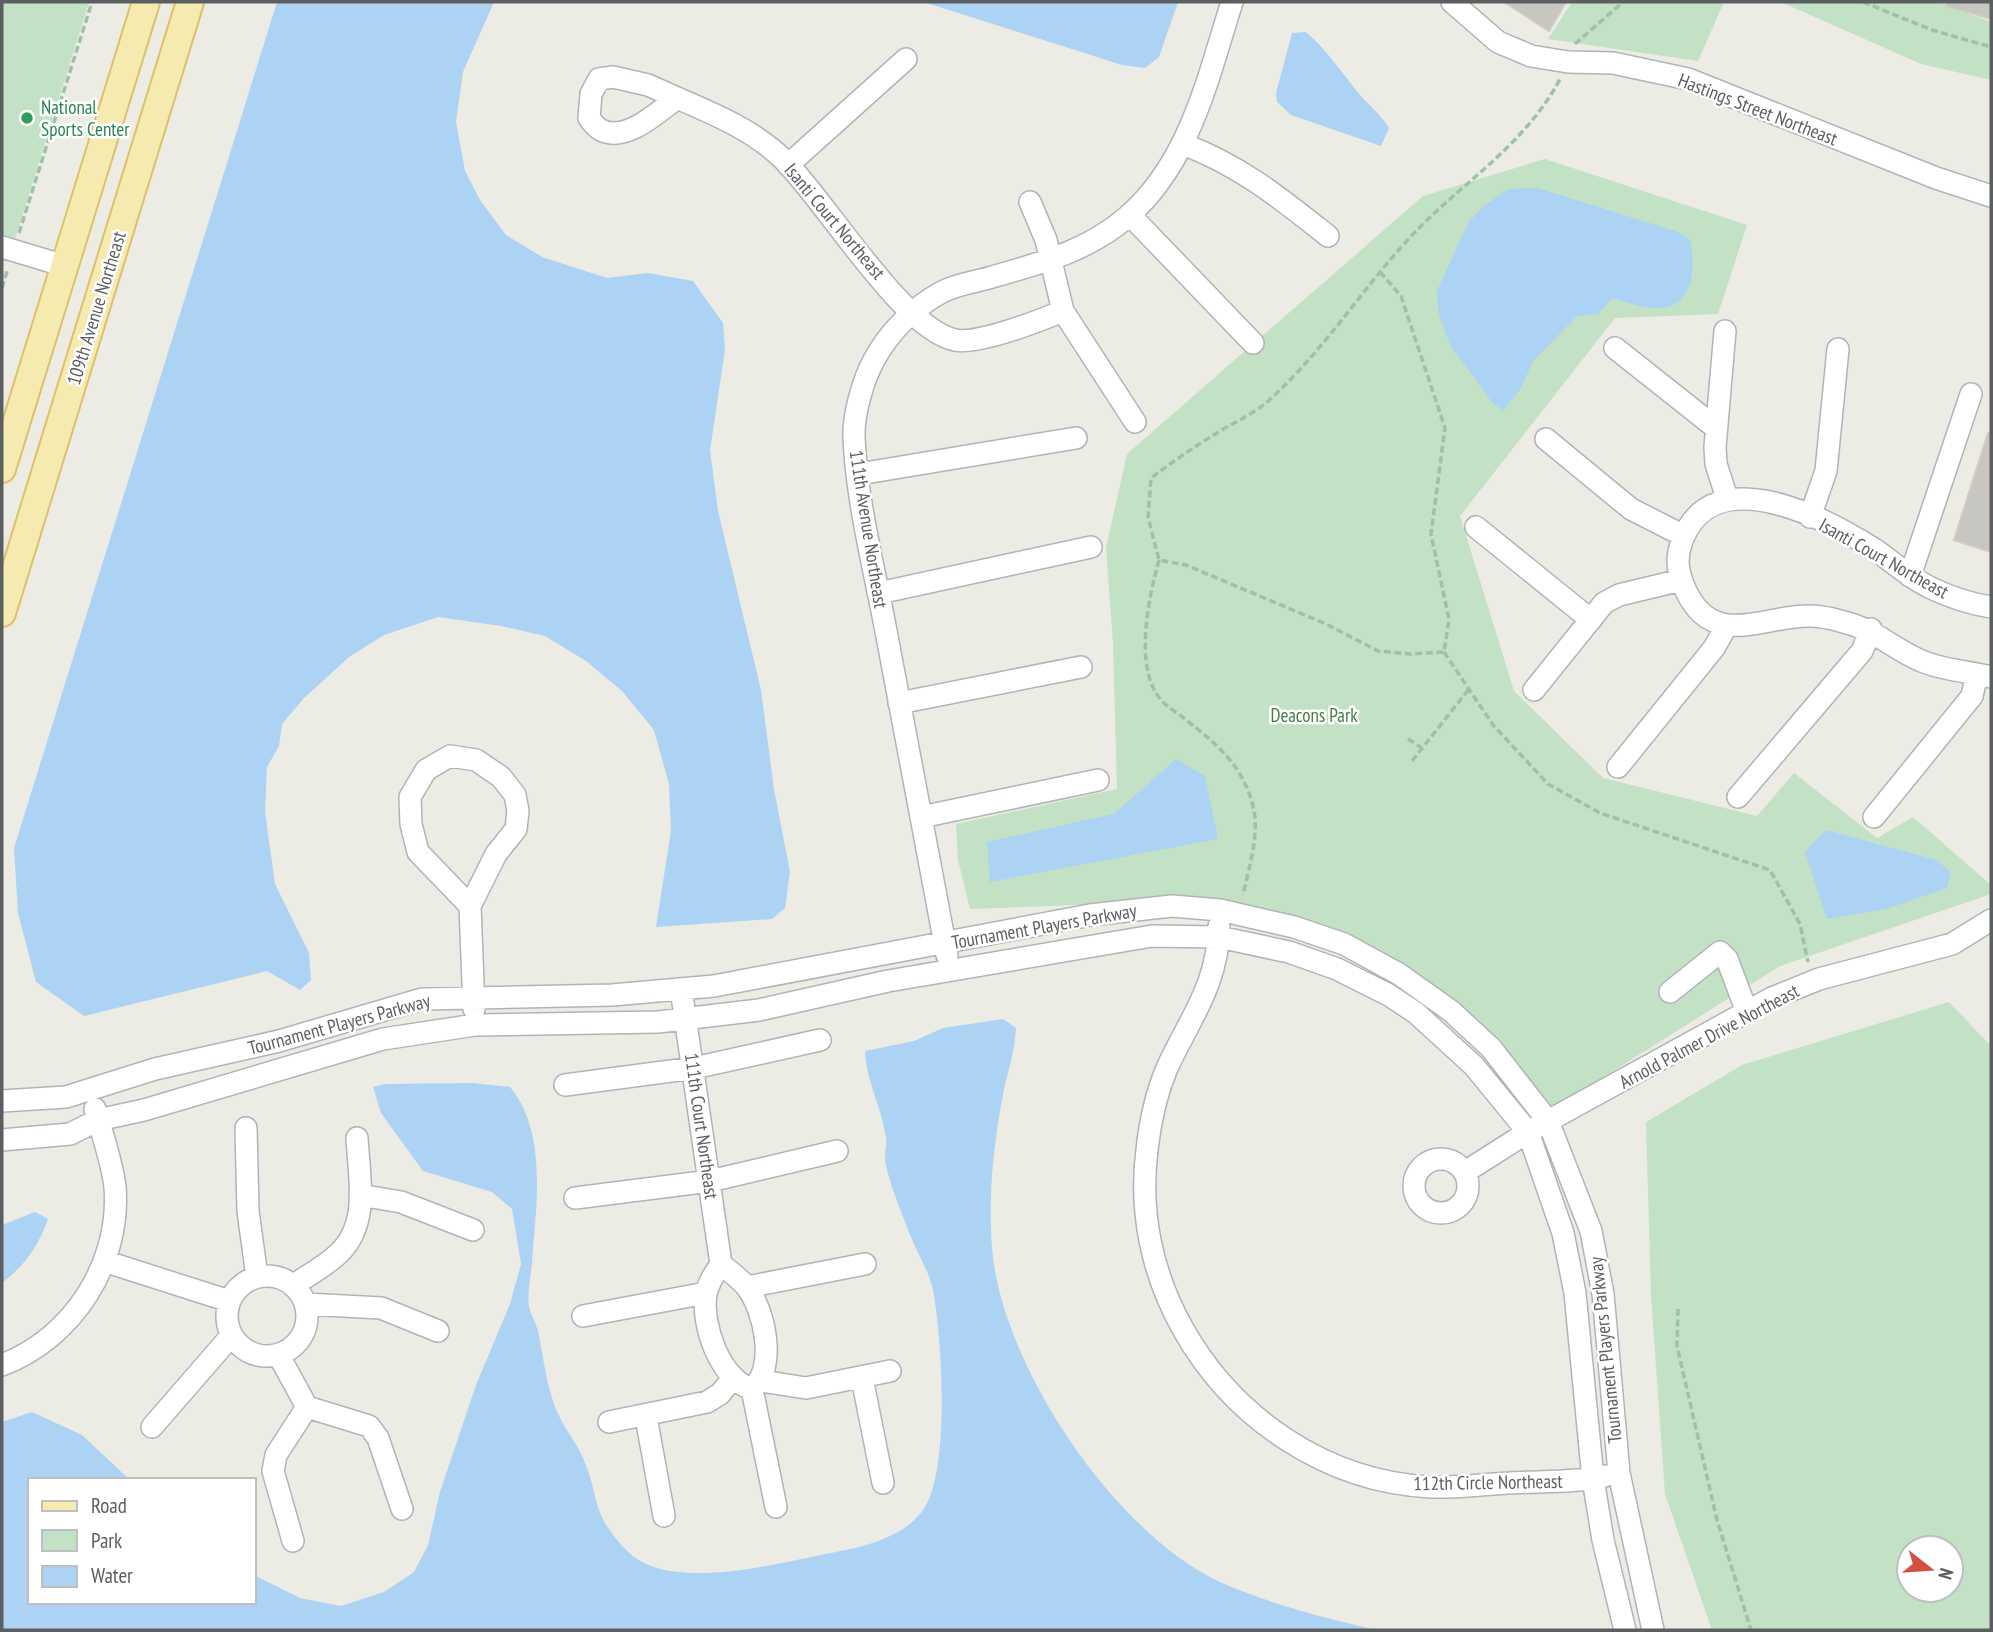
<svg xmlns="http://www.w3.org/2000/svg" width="1993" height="1632" font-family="'PT Sans Narrow',sans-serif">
<rect width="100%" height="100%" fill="#ecebe4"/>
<path fill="#c3e1c4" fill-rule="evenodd" d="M2 2H89L15 239 2 235Z
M1572 2H1724L1698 61 1548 39Z
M1781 2H1938L1991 22V80L1921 64Z
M1545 159 1747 225 1718 314 1615 318 1460 516 1514 691 1603 778 1757 816 1794 773 1877 838 1913 817 1991 885V894L1780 966 1564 1102 1552 1106 1492 1036 1456 1001 1405 965 1339 933 1154 902 970 909 958 860 956 824 1117 789 1113 643 1106 548 1127 454 1423 196Z
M1949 1002 1991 1046V1630H1712L1665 1494 1651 1295 1646 1122 1742 1065ZM1909 1548H1951V1590H1909Z"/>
<path fill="#acd3f4" d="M277 2H494L463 72 456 122 465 171 480 200 506 235 542 257 607 278 648 273 693 281 723 323 725 350 710 450 718 511 761 690 774 789 790 872 785 908 772 919 656 927 671 831 669 784 654 730 622 691 586 661 545 636 501 626 438 617 384 635 349 657 304 698 282 724 279 746 267 767 265 812 275 884 309 953 311 980 300 990 267 971 84 1016 36 982 18 913 14 848Z
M924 2H1178L1159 57 1145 68 1122 65Z
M1306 32C1328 51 1342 73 1360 95 1370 106 1381 115 1389 128L1381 146 1291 115 1277 102 1276 93 1292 33Z
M1538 188 1678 232 1690 240C1696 266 1694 310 1656 308 1641 308 1626 302 1612 298L1598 314 1577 316 1533 361 1521 388 1504 410 1494 405 1450 345 1439 315 1437 291 1468 223 1484 206 1508 189Z
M1176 759 1205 776 1218 839 990 882 987 842 1114 814Z
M1826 830 1936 860 1951 872 1947 888 1886 909 1827 919 1805 852Z
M1003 1019 1016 1028C1015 1053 1006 1076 1002 1100 993 1149 988 1199 992 1248 1001 1364 1114 1533 1220 1582 1270 1604 1324 1618 1377 1630H2V1422L32 1412 82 1435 130 1480H30V1602H254V1575L300 1598 341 1606 384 1592 414 1572 428 1545 440 1492 476 1385 510 1304 521 1264 512 1209 492 1192 423 1171 381 1113 373 1087 386 1084 471 1083 510 1087C548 1132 536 1207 532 1262 531 1276 527 1293 529 1307 531 1315 536 1323 538 1331 544 1360 547 1392 560 1418 568 1434 579 1446 585 1463 594 1483 594 1504 605 1523 614 1538 630 1557 646 1564 696 1586 784 1562 836 1552 867 1546 907 1536 925 1507 950 1466 942 1338 933 1290 929 1271 918 1255 911 1237 903 1216 887 1179 885 1158 885 1151 887 1145 886 1138 882 1108 866 1081 865 1051L914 1041 943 1028Z
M35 1212 48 1219C38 1247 25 1265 2 1283V1225Z"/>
<path fill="#c8c6c0" stroke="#d0ccc3" stroke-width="2" d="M1504 2H1566L1549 31Z
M1946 2H1991V19L1946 6Z
M1988 433 1991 434V552L1954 540Z"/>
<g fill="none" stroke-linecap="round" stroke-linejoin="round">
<defs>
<path id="minor" d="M1452 2 1498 42 1531 56 1568 62 1613 63 1688 79 1936 178 1991 196
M613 77 648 85 677 98C658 112 626 143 601 130 597 128 592 122 589 118L591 94 599 79Z
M677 98C714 114 753 130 783 159 825 200 902 329 955 340 978 345 1041 320 1063 311
M1183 144C1241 166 1280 198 1328 236
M788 165 906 59
M1030 202 1046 240 1063 311 1135 422
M1130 215 1253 343
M2 247 65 266
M1725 331 1715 447 1716 464 1727 498
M1615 348 1716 428
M1546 439 1631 509 1684 536
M859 474 1076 438
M1810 517 1826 471 1838 349
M1476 527 1591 620
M1910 576 1971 394
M879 593 1091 547
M1991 607C1971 604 1950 597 1931 588 1910 578 1893 562 1874 549 1825 518 1712 458 1682 541 1675 559 1678 574 1686 591 1713 649 1763 616 1808 616 1818 616 1830 618 1840 621 1876 629 1892 649 1924 662 1947 671 1968 671 1991 677
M1534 690 1604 603 1619 595 1681 580
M899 703 1081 667
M450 756 476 760 501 777 515 795 518 811 516 829 496 854 470 906 418 852 411 824 410 797 426 770Z
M1618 767 1714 648 1727 625
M1738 797 1862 651 1871 629
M921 817 1098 780
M1874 817 1972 696 1977 674
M470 906 474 1009
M1219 926C1218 985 1190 1018 1167 1068 1156 1094 1150 1122 1147 1150 1139 1212 1152 1274 1183 1329 1233 1418 1326 1482 1431 1487 1457 1488 1484 1484 1510 1483 1541 1481 1574 1483 1605 1476
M947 955C926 847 906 739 886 631 874 568 857 503 854 438 853 415 863 380 874 360 889 332 914 307 942 292 957 284 976 282 992 277 1041 263 1088 251 1127 217 1190 163 1208 77 1232 2
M681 989 721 1264
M1670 992 1720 952 1727 959 1747 1012
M565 1085 694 1068 820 1040
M2 1101 66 1097 155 1069 279 1041 422 999 612 995 714 986 1090 915 1172 906 1220 910 1294 927 1344 944 1399 974 1451 1011 1491 1048 1548 1121 1591 1231 1603 1294 1619 1473 1653 1630
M246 1128 248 1211 257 1277
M2 1140 70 1134 98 1120 144 1110 383 1039 475 1025 658 1022 759 1010 888 981 1152 936 1219 937 1289 952 1337 969 1389 995 1416 1013 1474 1066 1528 1132 1563 1233 1575 1293 1593 1479 1603 1540 1625 1630
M1414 1186a27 27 0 1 1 54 0a27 27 0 1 1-54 0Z
M1465 1172 1528 1132 1772 998 1819 979 1952 944 1991 920
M360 1195 401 1202 473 1230
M575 1198 710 1181 837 1151
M104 1261 229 1301
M721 1264C715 1273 708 1283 706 1294 701 1324 720 1380 752 1389
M721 1264C729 1271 739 1278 746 1286 765 1310 777 1368 752 1389
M227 1316a40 40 0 1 1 80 0a40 40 0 1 1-80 0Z
M294 1285C308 1275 326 1266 339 1253 370 1224 359 1176 357 1138
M747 1287 865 1264
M306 1304 381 1308 438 1331
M583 1316 706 1293
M279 1356 307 1407 369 1426 378 1438 402 1509
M2 1365C73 1338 121 1263 115 1187 112 1161 102 1134 95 1109
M862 1378 883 1483
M762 1381 806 1388 890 1371
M752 1389 776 1507
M646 1417 664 1516
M609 1422 707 1402 720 1394 733 1378
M152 1427 231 1336
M293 1541 273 1471 276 1455 307 1407"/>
<path id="major" d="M2 469 146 2
M2 613 190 2"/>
</defs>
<use href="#minor" stroke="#b1b4b7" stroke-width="24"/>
<use href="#major" stroke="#e0c169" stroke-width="30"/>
<path stroke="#9dc1a9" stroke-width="3.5" stroke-dasharray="7 3.5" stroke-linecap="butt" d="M1863 2 1932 30 1991 47
M1575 44 1623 2
M19 233 92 2
M1380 272 1401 296 1445 428 1431 534 1449 619 1444 652 1411 654 1378 651 1326 624 1186 565 1159 560 1148 517 1151 478C1172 462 1194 447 1217 433 1233 423 1253 414 1267 402 1326 350 1367 280 1422 225 1471 177 1527 141 1560 79
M2 288 8 268
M1159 560C1149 596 1133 668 1161 700 1167 707 1178 713 1186 720 1217 744 1243 766 1253 806 1260 834 1249 867 1243 895
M1444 652 1493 725 1548 784 1600 813 1770 870 1800 924 1808 962
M1408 739 1422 748
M1412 761 1469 689
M1678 1309 1677 1346 1717 1520 1751 1630"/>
<use href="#minor" stroke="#fff" stroke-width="21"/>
<use href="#major" stroke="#f5ebb0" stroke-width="26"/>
</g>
<circle fill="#2e9e5b" stroke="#fff" stroke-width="2.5" cx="27" cy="118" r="7"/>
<g text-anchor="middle" stroke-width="5" stroke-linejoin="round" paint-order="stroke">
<g font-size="19" fill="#27864d" stroke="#fff" text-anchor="start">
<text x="41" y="114">National<tspan x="41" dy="22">Sports Center</tspan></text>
</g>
<g font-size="19" fill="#5c5f62" stroke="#fff">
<text transform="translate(1758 109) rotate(21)" y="7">Hastings Street Northeast</text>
<text transform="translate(835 221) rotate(50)" y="7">Isanti Court Northeast</text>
<text transform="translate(96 308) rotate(-73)" y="7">109th Avenue Northeast</text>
<text transform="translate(869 529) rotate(81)" y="7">111th Avenue Northeast</text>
<text transform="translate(1884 558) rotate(29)" y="7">Isanti Court Northeast</text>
<text transform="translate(1044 926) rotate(-10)" y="7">Tournament Players Parkway</text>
<text transform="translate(339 1024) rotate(-15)" y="7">Tournament Players Parkway</text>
<text transform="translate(1709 1036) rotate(-28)" y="7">Arnold Palmer Drive Northeast</text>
<text transform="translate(702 1126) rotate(82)" y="7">111th Court Northeast</text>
<text transform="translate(1605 1350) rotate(-96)" y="7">Tournament Players Parkway</text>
<text transform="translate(1488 1482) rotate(-1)" y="7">112th Circle Northeast</text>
</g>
<g font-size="19" fill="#3f7e43" stroke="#fff">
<text x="1314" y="722">Deacons Park</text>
</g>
</g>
<rect width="1993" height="1632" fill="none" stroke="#5c5f62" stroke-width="7"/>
<rect x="28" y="1478" width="228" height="126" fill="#ffffff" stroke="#bebfc0" stroke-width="2"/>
<rect x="42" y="1501" width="35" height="10" fill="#f5ebb0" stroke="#bebfc0" stroke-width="2"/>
<text x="91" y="1513" font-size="21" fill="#5c5f62">Road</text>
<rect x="42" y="1530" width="35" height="21" fill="#c3e1c4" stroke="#bebfc0" stroke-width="2"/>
<text x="91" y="1548" font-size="21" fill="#5c5f62">Park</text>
<rect x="42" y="1566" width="35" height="21" fill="#acd3f4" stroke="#bebfc0" stroke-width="2"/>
<text x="91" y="1583" font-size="21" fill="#5c5f62">Water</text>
<g transform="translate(1930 1569) rotate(107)"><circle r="33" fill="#ffffff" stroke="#bebfc0" stroke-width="2"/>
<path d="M0-5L12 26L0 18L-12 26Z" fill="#d45142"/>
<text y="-10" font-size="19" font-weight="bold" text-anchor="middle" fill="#5c5f62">N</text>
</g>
</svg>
